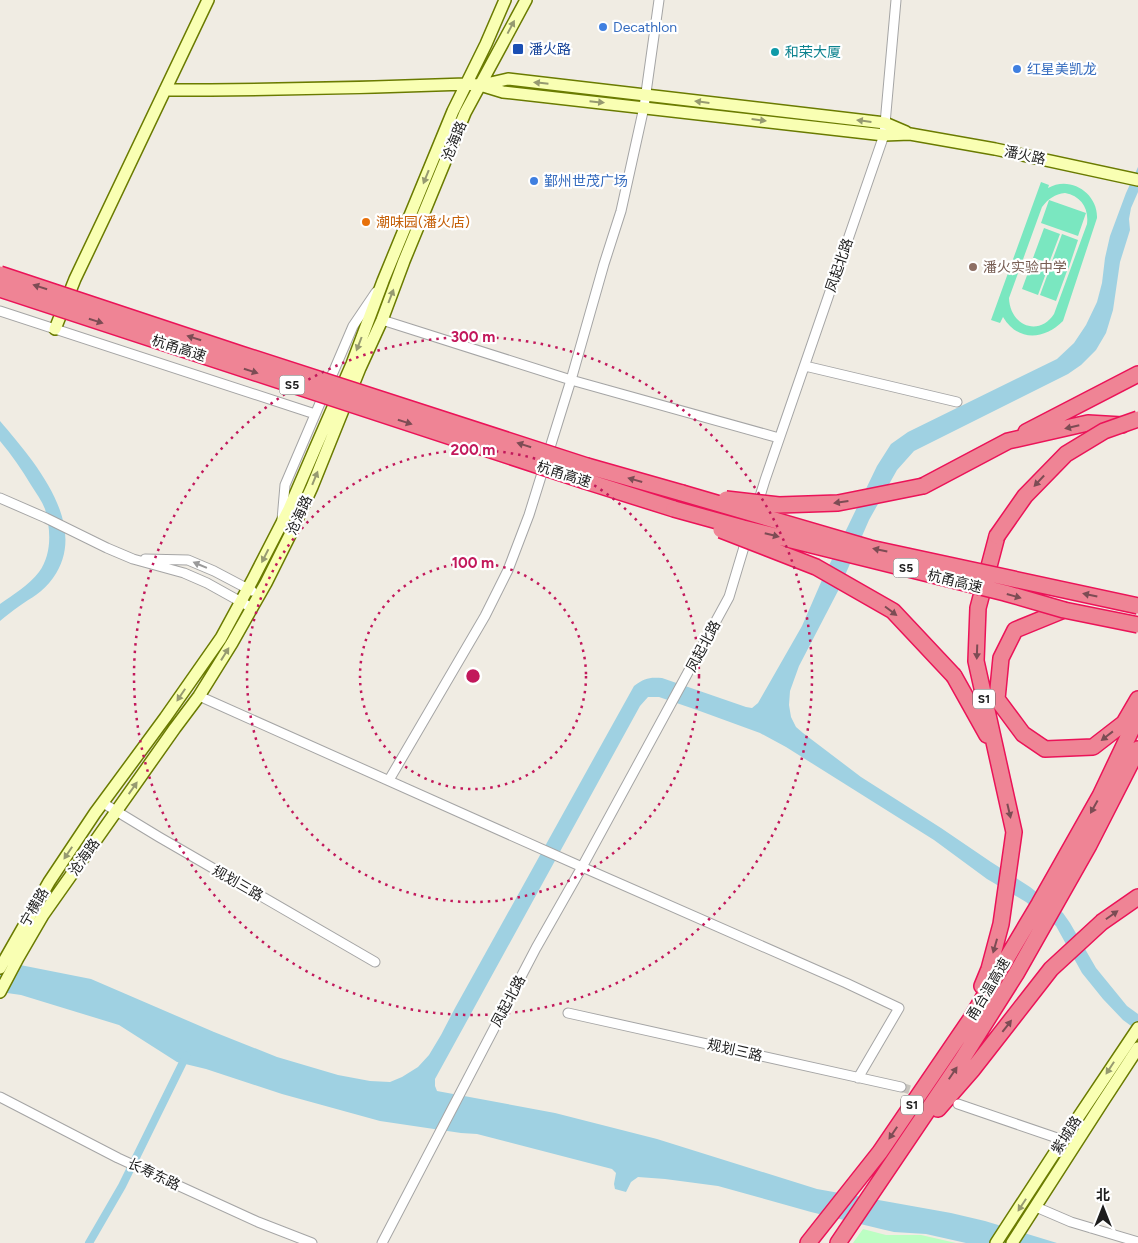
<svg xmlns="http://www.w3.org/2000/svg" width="1138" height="1243" font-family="Figtree,'Noto Sans SC',sans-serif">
<rect width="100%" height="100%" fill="#f0ece3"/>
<path fill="#bcfec3" d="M863 1229 886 1235H921L956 1243H853Z"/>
<path fill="#7ae7c0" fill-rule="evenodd" d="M1041 182 1049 185 1048 188C1070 175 1098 193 1097 218L1063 321C1044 340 1018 342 1003 317L1000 323 991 320ZM1065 193C1081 196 1089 208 1087 224L1054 314C1039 337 1010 326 1009 298L1042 207C1048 199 1055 194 1065 193Z
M1049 200 1086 213 1078 236 1041 223Z
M1044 228 1060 234 1049 263 1033 258Z
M1062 234 1078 240 1068 270 1051 264Z
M1033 259 1049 265 1038 295 1022 289Z
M1051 265 1067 271 1056 301 1040 295Z"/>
<path fill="#9fd1e2" d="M1138 167V192L1131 208 1129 219 1130 230 1120 262 1113 310 1106 333 1096 350 1081 365 1068 374 914 451 897 470 869 520 839 589 799 666 790 691 789 705 791 717 796 727 803 733 861 777 941 828 991 862 1030 887 1063 913 1070 923 1096 968 1127 1006 1138 1014V1031L1123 1020 1103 999 1082 973 1056 926 1026 902 987 879 934 840 786 747 760 733 697 710 659 697H648L640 706 435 1079V1086L437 1091 555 1113 657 1139 817 1189 951 1213 985 1221 1057 1243H966L926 1234 894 1232 881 1229 811 1212 718 1186 665 1179 638 1177 631 1182 626 1192 615 1189 614 1184 616 1173 612 1169 477 1134 461 1133 380 1121 282 1094 206 1069 177 1062 119 1025 21 995 0 992V961L91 979 214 1032 277 1057 338 1075 370 1081 390 1082 402 1077 418 1067 429 1055 441 1035 455 1008 634 686C645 678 649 677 662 678L746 707 752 708 758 703 802 626 822 580 877 466 891 444 908 432 1057 359 1074 343 1086 325 1097 302 1102 283 1105 258 1110 236 1126 193Z
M0 421C33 460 91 525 53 578 42 593 32 597 18 607 12 611 6 616 0 621V604C13 595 29 585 39 572 52 554 51 530 45 509 42 501 36 493 31 485 22 470 12 455 0 441Z"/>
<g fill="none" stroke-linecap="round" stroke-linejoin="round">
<path stroke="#9fd1e2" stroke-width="8" d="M89 1243 122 1186 186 1056"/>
<path stroke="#c6c3bc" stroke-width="9" stroke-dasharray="9 4.5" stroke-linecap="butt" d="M901 1087 923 1094"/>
<defs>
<path id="street" d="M0 311 315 414
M382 320 571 380 779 438
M805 366 957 402
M0 498 46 518 107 548 133 559 184 573 207 583 252 608
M757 506 765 480 884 135 896 0
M282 520 285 485 353 326 376 292
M145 559 188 560 214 571 252 591
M199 696 582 867 846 983 899 1008 858 1078
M389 780 485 616 508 570 529 515 571 380 604 264 621 211 644 107 659 0
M103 803 159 837 375 962
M568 1013 901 1087
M0 1097 118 1158 258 1222 312 1243
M958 1104 1063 1140
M1036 1207 1071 1222 1138 1242
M382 1243 536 948 582 867 729 597 747 537"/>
<path id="secondary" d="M482 85 508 79 885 123 906 132
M165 90C266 90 366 88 466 84L480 85 503 92 884 135 910 134 995 149 1138 180
M55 329 75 279 208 0
M0 968 49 882 95 813 165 718 221 638 253 579 289 509 314 451 352 364 383 281 453 111 486 44 505 0
M0 992 18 958 43 915 175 728 199 696 232 643 266 583 290 535 312 487 360 368 382 320 404 261 465 113 526 0
M996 1243 1063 1140 1138 1028
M1012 1243 1102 1103 1138 1048"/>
<path id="highway" d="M1026 432 1138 374
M587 466 682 493
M585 481 674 509
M923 486 1008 441 1088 423 1122 425
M1064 610 1015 630 1001 658 997 699 1023 734 1045 749 1093 747 1124 723 1138 699
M954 676 987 735
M982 986 989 969 1001 924 1014 832 976 661 978 608 997 536
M938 1109 973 1069 1051 969 1102 922 1138 897
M808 1243 880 1152 970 1020 1039 904 1100 796 1138 716
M838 1243 961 1061 1016 974 1089 845 1138 749"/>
</defs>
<use href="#street" stroke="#a5a5a5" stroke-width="11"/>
<use href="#secondary" stroke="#6a7b00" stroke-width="14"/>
<use href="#highway" stroke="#eb1358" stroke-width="18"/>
<use href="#street" stroke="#fff" stroke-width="9"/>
<use href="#secondary" stroke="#f9ffb3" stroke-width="11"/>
<use href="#highway" stroke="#ef8495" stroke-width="15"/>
<defs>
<path id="highway-bridge" d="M0 274 241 354 587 466
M0 289 585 481
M682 493 870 548 1138 606
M726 499 779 505 838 503 923 486
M674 509 743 528 1005 593 1064 610 1138 625
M721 530 816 567 893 611 954 676
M997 536 1025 496 1066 454 1104 431 1138 419"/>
</defs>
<use href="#highway-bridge" stroke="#eb1358" stroke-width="18" stroke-linecap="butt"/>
<use href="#highway-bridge" stroke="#ef8495" stroke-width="15"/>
</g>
<defs><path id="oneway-solid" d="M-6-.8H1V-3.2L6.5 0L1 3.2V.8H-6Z" transform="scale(1.25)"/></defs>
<g fill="#969a70">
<use href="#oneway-solid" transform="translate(511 27) rotate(-62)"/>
<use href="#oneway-solid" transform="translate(541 83) rotate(-174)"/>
<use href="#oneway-solid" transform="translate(597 102) rotate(6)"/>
<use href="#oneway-solid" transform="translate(702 102) rotate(-173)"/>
<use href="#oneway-solid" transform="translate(759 120) rotate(7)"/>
<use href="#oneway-solid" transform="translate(864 121) rotate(-173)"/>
<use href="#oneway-solid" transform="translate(426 177) rotate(112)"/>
<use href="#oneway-solid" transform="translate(391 296) rotate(-69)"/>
<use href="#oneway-solid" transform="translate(359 344) rotate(111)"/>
<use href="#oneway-solid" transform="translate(315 478) rotate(-68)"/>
<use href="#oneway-solid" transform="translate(265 556) rotate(117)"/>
<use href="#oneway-solid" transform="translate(225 654) rotate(-58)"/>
<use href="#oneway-solid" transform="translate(181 695) rotate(124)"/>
<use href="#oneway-solid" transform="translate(133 788) rotate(-55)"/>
<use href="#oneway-solid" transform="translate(68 853) rotate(124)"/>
<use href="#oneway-solid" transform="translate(1110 1068) rotate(123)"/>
<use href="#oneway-solid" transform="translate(1022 1205) rotate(123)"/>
</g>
<g fill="#7c4c54">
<use href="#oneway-solid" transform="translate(40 287) rotate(-162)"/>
<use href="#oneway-solid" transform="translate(96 321) rotate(18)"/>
<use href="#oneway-solid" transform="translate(194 338) rotate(-162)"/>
<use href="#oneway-solid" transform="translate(251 371) rotate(18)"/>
<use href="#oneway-solid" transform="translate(405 422) rotate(18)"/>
<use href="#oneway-solid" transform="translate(1072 427) rotate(167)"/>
<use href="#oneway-solid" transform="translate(524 445) rotate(-162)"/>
<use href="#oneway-solid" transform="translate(635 480) rotate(-164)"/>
<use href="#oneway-solid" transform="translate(1039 481) rotate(133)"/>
<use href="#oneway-solid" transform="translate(841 502) rotate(172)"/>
<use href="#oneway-solid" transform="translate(772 535) rotate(14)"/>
<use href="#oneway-solid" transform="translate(880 550) rotate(-168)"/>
<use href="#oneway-solid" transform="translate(1090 595) rotate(-168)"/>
<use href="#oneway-solid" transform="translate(1014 596) rotate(16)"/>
<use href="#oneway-solid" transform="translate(891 611) rotate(37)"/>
<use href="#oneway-solid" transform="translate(977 652) rotate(92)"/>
<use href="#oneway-solid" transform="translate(1107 736) rotate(142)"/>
<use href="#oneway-solid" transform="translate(1094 807) rotate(119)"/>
<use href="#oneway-solid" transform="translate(1009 811) rotate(77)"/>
<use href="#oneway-solid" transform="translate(1112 915) rotate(-35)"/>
<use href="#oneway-solid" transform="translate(995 946) rotate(106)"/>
<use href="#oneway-solid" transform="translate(1007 1026) rotate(-52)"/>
<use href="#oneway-solid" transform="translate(953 1073) rotate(-56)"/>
<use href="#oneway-solid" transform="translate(893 1133) rotate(124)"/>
</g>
<use fill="#9a9a9a" href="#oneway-solid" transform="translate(200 565) rotate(-157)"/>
<g fill="none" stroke="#c2185b" stroke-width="2.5" stroke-dasharray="2.5 5">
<circle cx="473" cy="676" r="113"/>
<circle cx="473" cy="676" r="226"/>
<circle cx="473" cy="676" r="339"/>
</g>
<g fill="#3f7fe0" stroke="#fff" stroke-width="2">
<circle cx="603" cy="27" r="5"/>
<circle cx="1017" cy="69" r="5"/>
<circle cx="534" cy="181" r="5"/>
</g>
<rect fill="#1a4fb4" stroke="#fff" stroke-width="2" x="512" y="43" width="12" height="12" rx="2.5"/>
<circle fill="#0f9aa8" stroke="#fff" stroke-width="2" cx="775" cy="52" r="5"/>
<circle fill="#e8710a" stroke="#fff" stroke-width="2" cx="366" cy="222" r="5"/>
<circle fill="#8d6e63" stroke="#fff" stroke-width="2" cx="973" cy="267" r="5"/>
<g text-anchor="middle" stroke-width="4.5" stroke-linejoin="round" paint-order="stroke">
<g fill="#fff" stroke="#626262" stroke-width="1">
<rect x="279.5" y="375.5" width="25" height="19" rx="4"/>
<rect x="893.5" y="558.5" width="25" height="19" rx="4"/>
<rect x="973" y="689.5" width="22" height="19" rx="4"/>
<rect x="901" y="1095.5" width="22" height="19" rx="4"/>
</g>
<g font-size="12" font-weight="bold" fill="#1e1e1e">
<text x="292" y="389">S5</text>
<text x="906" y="572">S5</text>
<text x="984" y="703">S1</text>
<text x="912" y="1109">S1</text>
</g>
<g font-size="14" fill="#366cbe" stroke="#fff" text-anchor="start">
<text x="613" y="32">Decathlon</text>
<text x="1027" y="74">红星美凯龙</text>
<text x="544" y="186">鄞州世茂广场</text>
</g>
<g font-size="14" fill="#164399" stroke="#fff" text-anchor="start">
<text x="529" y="54">潘火路</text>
</g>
<g font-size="14" fill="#0d838f" stroke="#fff" text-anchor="start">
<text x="785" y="57">和荣大厦</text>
</g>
<g font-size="14" fill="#1e1e1e" stroke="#fff">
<text transform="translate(454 141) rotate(-68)" y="5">沧海路</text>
<text transform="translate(1025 155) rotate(12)" y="5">潘火路</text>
<text transform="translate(839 265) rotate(-71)" y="5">凤起北路</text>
<text transform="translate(179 348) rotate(18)" y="5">杭甬高速</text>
<text transform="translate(564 474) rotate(18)" y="5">杭甬高速</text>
<text transform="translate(299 515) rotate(-66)" y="5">沧海路</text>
<text transform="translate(955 581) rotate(14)" y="5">杭甬高速</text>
<text transform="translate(703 646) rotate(-62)" y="5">凤起北路</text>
<text transform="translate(84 857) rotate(-55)" y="5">沧海路</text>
<text transform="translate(238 883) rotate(30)" y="5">规划三路</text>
<text transform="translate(34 907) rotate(-60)" y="5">宁横路</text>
<text transform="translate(988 989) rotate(-59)" y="5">甬台温高速</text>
<text transform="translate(508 1001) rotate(-62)" y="5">凤起北路</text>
<text transform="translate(735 1050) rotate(13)" y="5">规划三路</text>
<text transform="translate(1066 1135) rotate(-57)" y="5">紫城路</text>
<text transform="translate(154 1174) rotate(25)" y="5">长寿东路</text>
</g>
<g font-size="14" fill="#c56008" stroke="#fff" text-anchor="start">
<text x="376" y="227">潮味园(潘火店)</text>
</g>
<g font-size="14" fill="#785e54" stroke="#fff" text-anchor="start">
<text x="983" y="272">潘火实验中学</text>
</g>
</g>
<circle cx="473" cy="676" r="8" fill="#c2185b" stroke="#fff" stroke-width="2.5"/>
<g font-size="15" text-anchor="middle" font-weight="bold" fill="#c2185b" stroke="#fff" stroke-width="4.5" stroke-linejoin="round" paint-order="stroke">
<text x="473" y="342">300 m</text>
<text x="473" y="455">200 m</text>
<text x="473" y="568">100 m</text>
</g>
<g transform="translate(1103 1208)" stroke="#ffffff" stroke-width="4" paint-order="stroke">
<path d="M0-4L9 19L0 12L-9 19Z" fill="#1e1e1e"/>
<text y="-8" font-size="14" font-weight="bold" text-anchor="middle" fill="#1e1e1e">北</text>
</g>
</svg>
